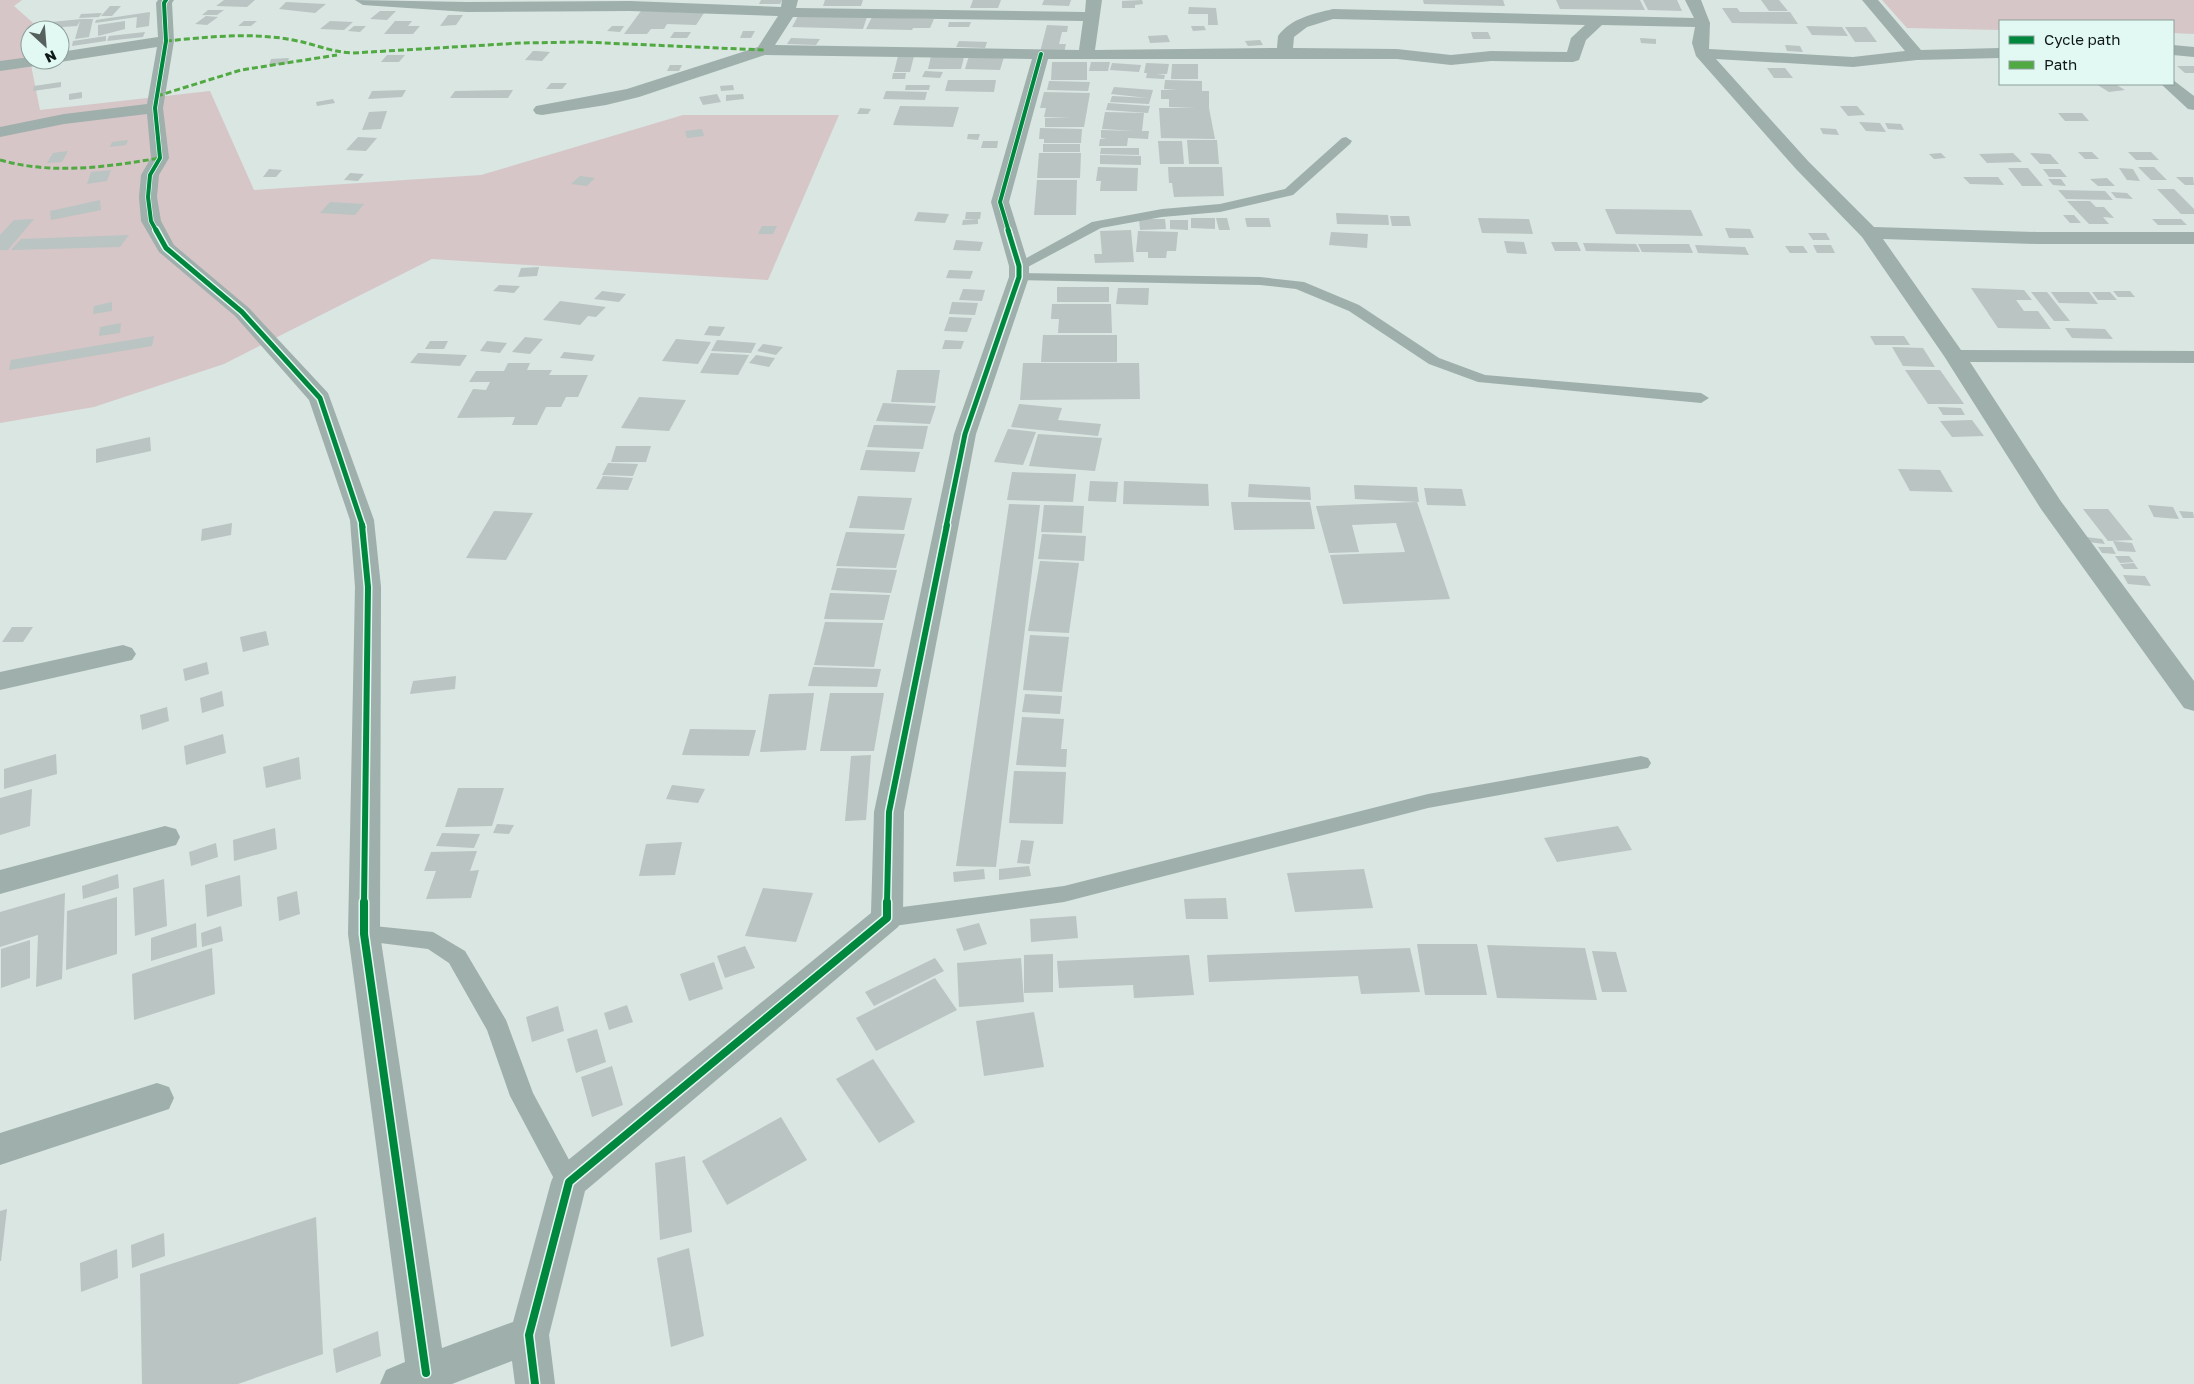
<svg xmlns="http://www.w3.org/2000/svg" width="2194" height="1384" font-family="'Golos Text',sans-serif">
<rect width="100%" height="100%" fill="#d9e6e2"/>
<path fill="#d6c6c8" d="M0 0H22L14 6 41 30H30V60L40 110 210 91 254 190 481 175 683 115H839L768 280 432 259 224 364 94 407 0 423Z
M1882 0H2194V34L2173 33V21H2000V30L1907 28Z"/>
<path fill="#bac4c2" d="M224 0H255L247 7 216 6Z
M761 0H782L780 4H759Z
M825 0H863L861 6H823Z
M973 0H1001L998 8H970Z
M1044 0H1071L1069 6 1042 5Z
M1142 0 1143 4 1135 5V8H1122V1Z
M1423 0H1503L1505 6 1424 4Z
M1556 0H1640L1645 10 1560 9Z
M1643 0H1677L1682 11 1648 10Z
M1761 0H1779L1788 11H1769Z
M286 2 326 4 315 13 279 9Z
M110 6H121L112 16H101Z
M1189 7 1216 8 1218 25H1208V14H1188Z
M1722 8H1737L1740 12H1790L1798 24 1732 23Z
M208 10H224L217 15H202Z
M380 11H396L387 20 370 19Z
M641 11 704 13 696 25 667 24 664 29H651L647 34H624Z
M150 12 149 26 136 28 137 17 95 23 96 20Z
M102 13 99 17 79 18 81 14Z
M448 15H463L456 25 440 26Z
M206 16 218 17 207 25 195 24Z
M798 16 867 17 863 29 792 27Z
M872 17 934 19 930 28H913L912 30 866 29Z
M82 19H93L89 37 75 39 80 21 77 26 46 28 51 22Z
M125 21V29L98 36V25Z
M244 21H257L251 26H238Z
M330 21 353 22 344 30 320 29Z
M395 21H412L408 26H420L413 34H384Z
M949 22H971L969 27H948Z
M1047 25 1068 26 1067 32H1062L1059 44H1066L1064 53 1040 52Z
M354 26H366L360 32 348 31Z
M612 26H624L620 32 607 31Z
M1191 26H1204L1206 30 1193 31Z
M1806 26 1842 27 1848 36 1812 35Z
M1845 27H1866L1877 42H1855Z
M743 31H755L751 38H740Z
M145 32 143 37 107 41 109 36Z
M674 32H691L687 38H670Z
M1471 32H1488L1491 39H1473Z
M1167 35 1170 42 1150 43 1148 36Z
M106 36V41L72 46 73 41Z
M791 38 820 39 816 45 787 44Z
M1640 38 1656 39V44L1641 43Z
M1260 40 1263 45 1248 46 1245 41Z
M959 41 987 42 985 48 956 47Z
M1785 45 1800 46 1803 52 1787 51Z
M533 51H537L550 52 542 61 525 60Z
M387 55H405L399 62H381Z
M898 56H914L910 72H894Z
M931 56 964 57 961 69H928Z
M969 56 1004 57 1000 70 965 69Z
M289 58 287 64 269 65 271 59Z
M1052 62H1087V80H1051Z
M1091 62H1110L1108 71H1089Z
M1112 63 1141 65 1139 72 1110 70Z
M1146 63 1169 64 1167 74H1156L1165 75 1164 79 1146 78 1147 73H1144Z
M1172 64H1198V79H1171Z
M670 65H682L679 71H667Z
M2177 66H2194V73H2185Z
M1767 68H1785L1793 78H1774Z
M925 71 943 72 940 78 922 77Z
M893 73H906L905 79H892Z
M948 80H996L994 92 945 91Z
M1165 80 1202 81V91H1209V108L1215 139 1161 138 1159 108H1196L1169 107V99H1161V90H1177L1164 89Z
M1049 81 1090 82 1088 91 1047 90Z
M61 82V87L33 91 34 86Z
M551 83H567L562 89H546Z
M2096 84H2115L2125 90 2109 92Z
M733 85 734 90 721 91 720 86Z
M906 85H930L929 90H905Z
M1114 87 1153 90 1149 104 1110 102 1112 96 1148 98 1111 94Z
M406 90 402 97 368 99 372 91Z
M513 90 508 98H450L455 91Z
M886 91 927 92 925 100 883 99Z
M82 92V98L69 100V94Z
M1044 92 1090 93 1084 127H1045V118L1071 117H1044L1046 108H1040Z
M717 94 721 102 703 105 699 97Z
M743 94 744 99 726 101V95Z
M333 99 335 103 317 106 316 102Z
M1108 103 1150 106 1148 113 1106 110Z
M900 106 959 107 953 127 893 125Z
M1840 106H1857L1865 115 1848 116Z
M860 108 871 109 868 114H857Z
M387 111 381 129 362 130 369 112Z
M1105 112 1144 113 1142 131H1149L1148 139 1128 138 1127 146H1099L1100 139H1107L1101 138V130L1135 131 1102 129Z
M2058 113H2082L2089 121H2065Z
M1859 122 1880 123 1886 132 1866 131Z
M1885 123 1901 124 1904 130 1888 129Z
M1040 128 1082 129 1081 143H1044V139H1039Z
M1820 128 1836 129 1839 135 1823 134Z
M702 129 704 136 687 138 685 131Z
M968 134H980L978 140 967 139Z
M358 137 377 138 366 151 346 150Z
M128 140 126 145 110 147 112 142Z
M1187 140H1217L1219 164H1189Z
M983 141H998L997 148H981Z
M1158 141H1182L1184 164H1160Z
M1043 144H1080V152H1043Z
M1101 148H1139V155L1100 154Z
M68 151 62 162 47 163 53 153Z
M2078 152H2092L2099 159H2085Z
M2128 152H2151L2159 160H2136Z
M1039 153H1081L1080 178H1037Z
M1941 153 1946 158 1934 159 1929 154Z
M2013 153 2022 162 1987 163 1979 154Z
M2030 153 2050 154 2059 164H2040Z
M1100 155 1141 156V165L1100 164Z
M1098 167 1138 168 1137 191H1100L1101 181H1096Z
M1168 167H1222L1224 196 1174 197 1172 183H1169Z
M2138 167H2154L2167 180H2151Z
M2008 168H2028L2043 186H2022Z
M2119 168 2133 169 2140 181 2127 180Z
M269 169 282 170 276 177H263Z
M2043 169H2060L2067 177H2049Z
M111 170 107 181 87 184 91 172Z
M350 173 364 174 358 181 344 180Z
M580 176 595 178 587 186 571 184Z
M1963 177H1998L2004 185 1970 184Z
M2176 177H2193L2194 185H2185Z
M2107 178 2115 186H2098L2090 179Z
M2048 179H2061L2066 186 2053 185Z
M1037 180H1077L1076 215H1034Z
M2157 189H2174L2194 209V214H2181Z
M2058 190 2105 191 2113 200 2066 199Z
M2111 192 2127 193 2133 199 2116 198Z
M100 200 101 210 51 220 50 211Z
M2067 201H2090L2096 207H2104L2114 218 2103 217 2109 224H2089Z
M330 202 364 204 355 215 320 213Z
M1605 209 1691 210 1703 236 1616 234Z
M918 212 949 214 945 223 914 221Z
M966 212H981L980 219H965Z
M1336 213 1388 215 1389 225 1337 224Z
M2063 215H2074L2081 223H2070Z
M1390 216H1409L1411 226H1392Z
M1191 218H1215V229L1191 228Z
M1216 218H1227L1230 230H1219Z
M1245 218H1269L1271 227H1247Z
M1478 218 1529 219 1533 234 1482 233Z
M34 219 8 250H0V235L14 220Z
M978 219V224L962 225 963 220Z
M1139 219H1165L1166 229 1140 230Z
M2152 219H2181L2187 225H2158Z
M1170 220H1188V230L1170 229Z
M762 226H777L773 234H758Z
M1725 228 1750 229 1754 238H1729Z
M1131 230 1134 262 1095 263 1094 254H1102L1100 231Z
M1138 231 1178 232 1176 251H1167L1166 258H1148V252H1136Z
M1331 232 1368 234 1367 248 1329 245Z
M1808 233H1826L1830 240H1813Z
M129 235 120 247 11 250 21 239Z
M956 240 983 242 980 251 953 250Z
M1504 241 1524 242 1527 254 1507 253Z
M1551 242H1577L1581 251H1555Z
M1583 243 1636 244 1640 252 1586 251Z
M1638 244H1689L1693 253 1642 252Z
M1695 245 1745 247 1749 255 1698 253Z
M1813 245H1831L1835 253H1817Z
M1785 246H1803L1808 253H1790Z
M539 267 537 276 518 277 521 268Z
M949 270 973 271 970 279 946 278Z
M499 285 520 286 514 293 493 291Z
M1057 287H1109V302H1057Z
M1118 288H1149L1148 305 1116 304Z
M1971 288 2024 290 2032 300H2016L2024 311H2038L2051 329 1998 328Z
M963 289 985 290 982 301 959 300Z
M602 291 626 294 619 302 594 299Z
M2113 291H2130L2135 297H2118Z
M2031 292H2047L2070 321H2054Z
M2051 292H2089L2098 304 2059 303Z
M2092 292H2110L2117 300H2098Z
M560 301 606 307 596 317 588 316 580 325 543 320Z
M112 302V311L93 314 94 306Z
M952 302 978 303 975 315 949 314Z
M1052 304H1111L1112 333H1058L1059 319H1051Z
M949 317 972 318 967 332 944 331Z
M121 323 120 333 99 336 100 327Z
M709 326 725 327 720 336 704 335Z
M2065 328 2105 329 2113 339 2072 338Z
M1043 335H1117V362H1041Z
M154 336 152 346 9 370 11 360Z
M1870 336H1904L1910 345H1875Z
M525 337 543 339 530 354 512 352Z
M676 339 711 342 698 364 662 361Z
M717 340 756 343 751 353 711 351Z
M945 340 964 341 961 349H942Z
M430 341H448L444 349H425Z
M487 341 507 343 500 353 480 351Z
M763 344 783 347 776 355 757 351Z
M1892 347 1923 348 1935 367 1903 366Z
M564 352 595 355 592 361 560 358Z
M418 353 467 355 460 366 410 363Z
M711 353 749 355 738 375 700 373Z
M756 355 775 358 769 367 749 363Z
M508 363H530L527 370H552L549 375H588L578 397H566L561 407H546L537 425H512L515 417 457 418 473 389 486 390 490 382H469L476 371H504Z
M1023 363H1139L1140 399 1020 400Z
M897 370H940L935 403 891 402Z
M1905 370H1940L1964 404H1928Z
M639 397 686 400 669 431 621 428Z
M883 403 936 406 930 424 876 421Z
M1019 404 1062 408 1058 420 1101 424 1098 436 1011 427Z
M1938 407 1961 408 1965 415H1943Z
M1972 420 1984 436 1952 437 1940 421Z
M874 425 928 426 923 449 867 447Z
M1008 429 1036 432 1023 465 994 462Z
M1038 434 1102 438 1095 471 1029 466Z
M150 437 151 451 96 463V449Z
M616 446H651L646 462H611Z
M866 450 920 452 915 472 860 470Z
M608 463 638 464 633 476 602 475Z
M1898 469 1940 470 1953 492 1910 491Z
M1012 472 1076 474 1073 502 1007 500Z
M603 476 633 478 628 490 596 489Z
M1090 481 1118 482 1116 502 1088 501Z
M1124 481 1208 484 1209 506 1123 504Z
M1249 484 1310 487 1311 500 1248 497Z
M1354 485 1417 487 1419 502 1355 499Z
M1424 488 1462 489 1466 506 1427 505Z
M858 496 912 498 904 530 849 528Z
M1231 502H1310L1315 529 1234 530Z
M1417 502 1450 599 1343 604 1330 555 1405 552 1396 523 1352 525 1359 552 1329 553 1316 506Z
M1009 504 1040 505 996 867 956 866Z
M1044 505 1084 506 1082 533 1041 532Z
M2148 505 2173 507 2179 519 2154 517Z
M2083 509H2108L2133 540 2108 541Z
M494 511 533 513 506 560 466 558Z
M2179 511 2193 512 2194 518H2183Z
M232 523 231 535 201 541 202 529Z
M846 532 905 534 896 568 836 566Z
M1042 534 1086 536 1084 561 1038 559Z
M2086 537 2102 539 2105 544 2088 542Z
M2113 541 2132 543 2136 552 2118 551Z
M2098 547H2112L2116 554 2102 553Z
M2115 556H2129L2134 562 2120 563Z
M1040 561 1079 563 1069 633 1028 631Z
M2134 563 2138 569H2124L2120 564Z
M837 568 897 570 891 593 831 590Z
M2123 575 2145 576 2151 586 2128 584Z
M830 593 890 595 884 620 824 619Z
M825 622 883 623 874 667 814 665Z
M12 627H33L23 642H2Z
M266 631 269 645 243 652 240 637Z
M1030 635 1069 637 1062 692 1023 690Z
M207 662 209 674 185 681 183 669Z
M813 667 881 669 877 687 808 686Z
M456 676 455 689 410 694 413 681Z
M222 691 224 706 202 713 200 698Z
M814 693 806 750 760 752 769 694Z
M830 693H884L874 751H820Z
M1025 694 1062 696 1060 714 1022 712Z
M167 707 169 721 142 730 140 715Z
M1022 717 1064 719 1061 749H1067L1066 767 1016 765Z
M690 729 756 730 749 756 682 755Z
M223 734 226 753 186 765 184 746Z
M56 754 57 774 4 789V769Z
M871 755 866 820 845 821 851 756Z
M299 757 301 779 266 788 263 767Z
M1014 771 1066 772 1063 824 1009 823Z
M672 785 705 789 698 803 666 799Z
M458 788H504L492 826 445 827Z
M32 789 30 826 0 835V798Z
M497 824 514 825 509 834 493 833Z
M1618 826 1632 850 1557 862 1544 838Z
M275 828 277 849 234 861 233 840Z
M442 833 480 834 474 848 436 846Z
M1021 840 1034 841 1030 864 1017 863Z
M682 842 675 875 639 876 646 844Z
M216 843 218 857 191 866 189 852Z
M477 851 470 871 479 870 471 898 426 899 436 871H424L431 852Z
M1029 866 1031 876 999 880V869Z
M984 869 985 879 954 882 953 872Z
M1364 869 1373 908 1295 912 1287 873Z
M118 874 119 888 83 899 82 886Z
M240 875 242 906 207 917 205 885Z
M164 879 167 926 135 936 133 888Z
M763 888 813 893 796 942 745 936Z
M297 891 300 914 279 921 277 897Z
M65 893 62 979 36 987 38 935 0 947V912Z
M117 897V954L66 970 67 911Z
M1226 898 1228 919H1186L1184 899Z
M1076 916 1078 938 1031 942 1030 919Z
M196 923 197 947 151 961V938Z
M979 923 987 944 964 951 956 929Z
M221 926 223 941 202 947 201 933Z
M30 940V978L1 988V949Z
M1417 944H1477L1487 995H1425Z
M1487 945 1585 948 1597 1000 1497 998Z
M745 946 755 968 725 978 717 956Z
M212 948 215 994 134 1020 132 974Z
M1410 948 1420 992 1361 994 1358 976 1209 982 1207 955Z
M1592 951 1616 952 1627 992H1602Z
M1053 954V992L1024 993V955Z
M1189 955 1194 995 1134 998 1133 985 1059 988 1057 961Z
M935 958 944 971 874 1006 865 992Z
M1021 958 1024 1002 959 1007 957 963Z
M714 962 723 989 689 1001 680 974Z
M935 978 957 1010 876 1051 856 1018Z
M627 1005 633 1022 609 1030 604 1013Z
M558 1006 564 1031 532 1042 526 1017Z
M1034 1012 1044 1067 984 1076 976 1021Z
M597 1029 606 1062 576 1073 567 1039Z
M873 1059 915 1122 879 1143 836 1079Z
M612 1066 623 1105 592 1117 581 1077Z
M781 1117 807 1160 727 1205 702 1161Z
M685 1156 692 1232 660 1240 655 1163Z
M7 1209 1 1261H0V1211Z
M316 1217 323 1354 238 1384H142L140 1274Z
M164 1233 165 1256 132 1268 131 1245Z
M689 1248 704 1336 671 1347 657 1258Z
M117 1249 118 1278 81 1292 80 1263Z
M378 1331 381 1356 336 1373 333 1349Z"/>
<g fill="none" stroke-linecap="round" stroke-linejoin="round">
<path fill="#9fafab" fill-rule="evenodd" d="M1346 137 1352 141 1350 144 1293 195 1220 212 1162 217 1101 228 1024 269H1014L1012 266 1092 222 1162 209 1220 204 1285 189 1342 138Z
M1019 273 1260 277 1304 282 1359 305 1439 358 1485 375 1701 393 1709 398 1701 403 1478 382 1429 364 1349 311 1296 289 1260 285 1014 280 1012 277Z
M1641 756 1648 758 1651 763 1648 768 1428 808 1064 902 887 927 879 924 876 918 879 912 887 909 1064 886 1428 794Z
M364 925 433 932 465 951 506 1020 533 1093 581 1182 578 1190 569 1193 560 1190 510 1096 487 1030 449 963 428 949 356 940 353 934 356 928Z"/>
<path fill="#9fafab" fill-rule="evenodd" d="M158 0H174L172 3 174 41 163 108 169 158 159 175 157 197 161 221 174 245 249 308 328 393 374 520 381 587 380 934 442 1348 513 1322 551 1182 556 1170 871 913 874 812 954 434 1009 277V266L991 202 1032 59 765 55 639 97 606 105 542 115 536 114 533 110 536 106 627 89 758 47 778 16 630 11 467 12 363 5 355 0 467 2 630 1 781 7 782 0H798L796 8 1085 12 1086 0H1102L1095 50 1277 48 1278 36C1291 18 1313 14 1333 9L1694 18 1685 0H1701L1710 23 1709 49 1853 57 1905 51 1862 0H1878L1921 50 2000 48V58L1917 60 1853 67 1716 59 1808 161 1874 227 2037 232H2194V244H2037L1883 239 1961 350 2194 351V363L1970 362 2060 500 2194 681V711L2184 708 2041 509 1944 356 1862 237 1796 169 1696 56 1692 43 1695 27 1602 25 1586 40 1579 60 1573 62 1491 61 1451 65 1397 59H1048L1009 202 1029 266V277L976 434 904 812 903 918 898 927 585 1191 549 1335 555 1384H515L512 1361 452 1384H380L386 1370 405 1362 348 934 355 587 350 520 309 400 235 316 159 252 141 221 139 197 141 175 151 158 147 114 64 124 0 137V127L64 114 147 104 157 47 60 62 54 60H60V52L158 37 156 3ZM793 17 1083 21 1079 50 775 45ZM1333 19 1585 25 1571 38 1567 52 1491 51 1451 55 1397 49 1293 48 1294 37 1307 27Z
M2173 45 2194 47V57L2173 55Z
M30 57V60H50L42 65 0 71V61Z
M2173 80 2194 96V110L2188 109 2161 84H2173Z
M123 645 132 648 136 654 132 660 0 690V672Z
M165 826 176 829 180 837 176 845 0 894V870Z
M157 1083 169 1087 174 1098 169 1109 0 1165V1133Z"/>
<path stroke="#51a942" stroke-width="3" stroke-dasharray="6 3" stroke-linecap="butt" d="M166 41C207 37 252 32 293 40 315 44 330 52 353 53L521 43 582 42 764 50
M157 96 241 70 337 55
M0 160C54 175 106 167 160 158"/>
<defs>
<path id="cycleway-far3" d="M157 232 151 221 148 197 150 175 160 158 155 108 166 41 164 3 166 0
M1009 232 1000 202 1041 54"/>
<path id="cycleway-far2" d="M156 230 166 248 242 312 320 398 363 527
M946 527 965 434 1019 277V266L1008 230"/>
<path id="cycleway-far1" d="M362 525 368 587 364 903
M887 903 889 812 947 525"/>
<path id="cycleway" d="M364 902V934L426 1373
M535 1384 529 1335 569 1182 887 918V902"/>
</defs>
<use href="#cycleway-far3" stroke="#e1f9f2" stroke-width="5.5"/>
<use href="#cycleway-far2" stroke="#e1f9f2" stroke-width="8"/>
<use href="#cycleway-far1" stroke="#e1f9f2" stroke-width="9"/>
<use href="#cycleway" stroke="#e1f9f2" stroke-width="11"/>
<use href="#cycleway-far3" stroke="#00873e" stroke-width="4"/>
<use href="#cycleway-far2" stroke="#00873e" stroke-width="5"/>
<use href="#cycleway-far1" stroke="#00873e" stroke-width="6"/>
<use href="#cycleway" stroke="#00873e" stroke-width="8"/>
</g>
<rect x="1999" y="20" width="175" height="65" fill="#e1f9f2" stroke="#8d9f9a"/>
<rect x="2009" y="36" width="25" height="8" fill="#00873e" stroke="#8d9f9a"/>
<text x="2044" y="45" font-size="15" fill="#0f1815">Cycle path</text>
<rect x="2009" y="61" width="25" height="8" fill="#51a942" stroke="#8d9f9a"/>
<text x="2044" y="70" font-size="15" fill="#0f1815">Path</text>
<g transform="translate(45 45) rotate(154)"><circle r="24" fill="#e1f9f2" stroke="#8d9f9a"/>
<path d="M0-4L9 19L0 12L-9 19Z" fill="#56605d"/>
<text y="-8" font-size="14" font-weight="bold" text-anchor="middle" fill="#0f1815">N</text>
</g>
</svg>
